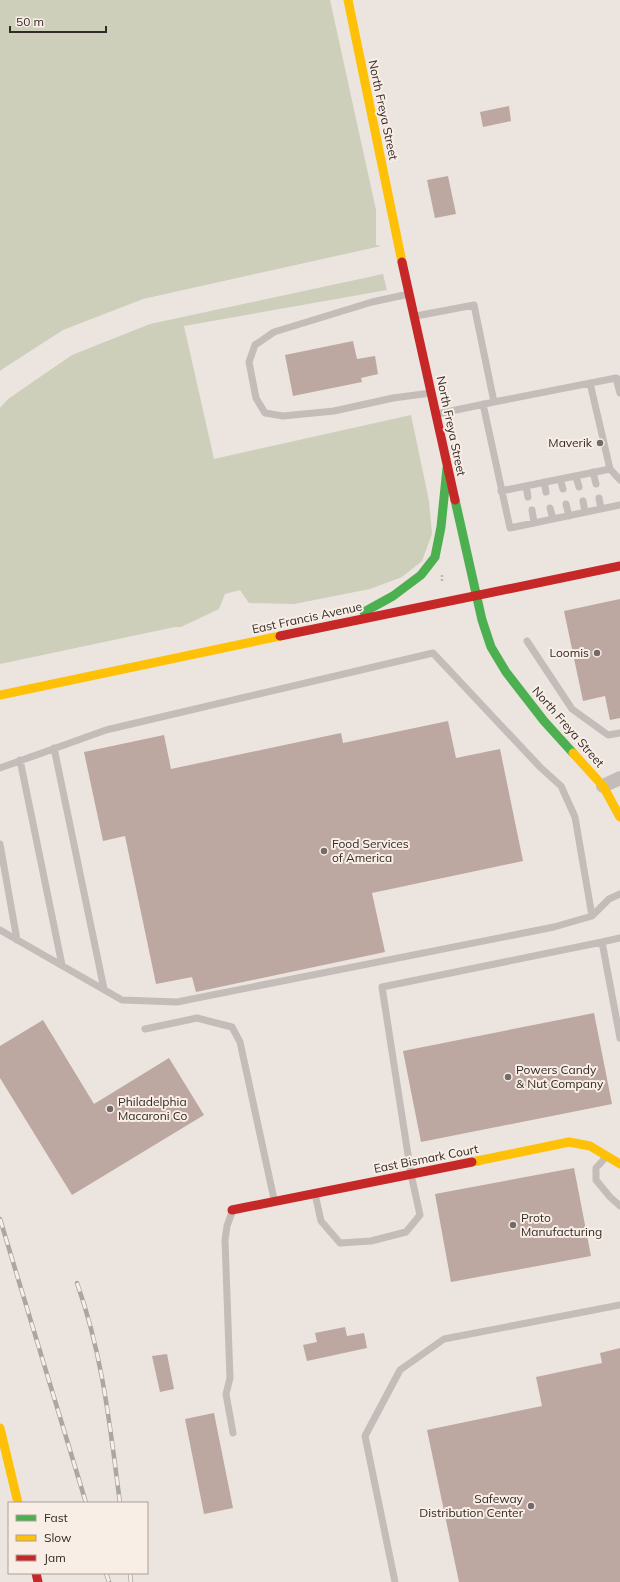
<svg xmlns="http://www.w3.org/2000/svg" width="620" height="1582" font-family="Mulish,sans-serif">
<rect width="100%" height="100%" fill="#ebe4df"/>
<path fill="#cdcfba" d="M0 0H330L376 210V245L381 246 143 299 63 330 4 368 0 371Z
M383 274 387 290 184 326 214 459 411 415 429 501 432 534 422 561 402 577 370 589 294 604 249 603 240 590 225 594 219 609 181 627H175L0 664V408L8 399 72 355 150 324Z"/>
<path fill="#bda7a1" d="M509 106 511 121 483 127 480 112Z
M448 176 456 214 435 218 427 180Z
M353 341 357 359 375 356 378 374 361 378 362 382 293 396 285 355Z
M620 599V718L610 720 605 696 583 701 564 611Z
M448 721 456 758 500 749 523 861 372 893 385 952 196 992 192 977 156 984 125 836 103 841 84 752 164 735 171 769 341 733 343 743Z
M594 1013 612 1104 421 1142 403 1051Z
M43 1020 94 1104 169 1058 204 1115 72 1195 0 1078V1046Z
M574 1168 591 1256 451 1282 435 1194Z
M345 1327 347 1336 364 1333 367 1348 307 1361 303 1345 317 1342 315 1333Z
M620 1348V1582H459L427 1430 542 1406 536 1377 602 1363 600 1353Z
M167 1354 174 1389 160 1392 152 1356Z
M214 1413 233 1508 204 1514 185 1419Z"/>
<g fill="none" stroke-linecap="round" stroke-linejoin="round">
<path stroke="#bcb5b1" stroke-width="2.5" stroke-dasharray="2 2" stroke-linecap="butt" d="M442 581V575"/>
<path stroke="#c4bcb8" stroke-width="7" d="M409 294 372 302 274 332 255 345 249 362 256 398 265 413 283 416 334 411 393 398 431 393
M416 316 474 305 494 402 437 414
M616 378 620 393
M590 383 610 469
M494 402 616 378 620 380
M483 404 510 528 620 505
M593 472 596 484
M576 476 579 487
M560 479 563 489
M544 482 546 492
M526 486 528 497
M501 491 610 469 620 480
M599 498 601 509
M583 501 585 512
M566 504 569 516
M550 508 553 519
M532 510 534 523
M527 641 572 709 608 735 620 733
M54 748 104 989
M20 760 62 965
M0 768 106 730 433 653 540 767 561 786 575 817 592 916
M0 844 17 940
M0 930 122 1000 177 1002 554 927 592 916 609 899 620 894
M620 938 602 942 620 1038
M145 1029 197 1018 232 1027 240 1042 274 1199
M606 1157 596 1168V1180L610 1197 620 1206
M315 1194 321 1221 340 1243 371 1241 406 1232 420 1215 411 1174 382 987 602 942
M232 1212 227 1226 225 1240 230 1378 226 1394 233 1433
M395 1582 365 1436 400 1370 444 1339 620 1305"/>
<path stroke="#c4bcb8" stroke-width="14" d="M603 786 620 778"/>
<path stroke="#4caf50" stroke-width="9" d="M455 500 482 620 491 647 506 672 544 721 573 753
M364 612 393 596 421 575 435 557 441 527 447 468"/>
<path stroke="#ffc107" stroke-width="9" d="M348 0 402 262
M0 695 280 636
M573 753 603 786 620 817
M472 1162 569 1142 590 1146 620 1164
M0 1428 18 1503"/>
<path stroke="#c62828" stroke-width="9" d="M402 262 455 500
M280 636 620 566
M232 1210 472 1162
M36 1573 38 1582"/>
<defs>
<path id="rail" d="M0 1219 86 1503
M77 1283C103 1356 110 1427 120 1503
M106 1573 109 1582
M130 1573 131 1582"/>
</defs>
<use href="#rail" stroke="#aba6a3" stroke-width="4.5"/>
<use href="#rail" stroke="#f8eee6" stroke-width="3" stroke-dasharray="9" stroke-linecap="butt"/>
</g>
<g fill="#736b67" stroke="#f8eee6" stroke-width="1.5">
<circle cx="600" cy="443" r="4"/>
<circle cx="597" cy="653" r="4"/>
<circle cx="324" cy="851" r="4"/>
<circle cx="508" cy="1077" r="4"/>
<circle cx="110" cy="1109" r="4"/>
<circle cx="513" cy="1225" r="4"/>
<circle cx="531" cy="1506" r="4"/>
</g>
<g text-anchor="middle" stroke-width="4" stroke-linejoin="round" paint-order="stroke">
<g font-size="12" fill="#332a27" stroke="#f8eee6">
<text transform="translate(383 110) rotate(78)" y="4">North Freya Street</text>
<text transform="translate(451 426) rotate(78)" y="4">North Freya Street</text>
<text transform="translate(307 618) rotate(-12)" y="4">East Francis Avenue</text>
<text transform="translate(568 727) rotate(49)" y="4">North Freya Street</text>
<text transform="translate(426 1159) rotate(-11)" y="4">East Bismark Court</text>
</g>
<g font-size="12" fill="#332a27" stroke="#f8eee6" text-anchor="start">
<text x="592" y="447" text-anchor="end">Maverik</text>
<text x="589" y="657" text-anchor="end">Loomis</text>
<text x="332" y="848">Food Services<tspan x="332" dy="14">of America</tspan></text>
<text x="516" y="1074">Powers Candy<tspan x="516" dy="14">&amp; Nut Company</tspan></text>
<text x="118" y="1106">Philadelphia<tspan x="118" dy="14">Macaroni Co</tspan></text>
<text x="521" y="1222">Proto<tspan x="521" dy="14">Manufacturing</tspan></text>
<text x="523" y="1503" text-anchor="end">Safeway<tspan x="523" dy="14">Distribution Center</tspan></text>
</g>
</g>
<rect x="8" y="1502" width="140" height="72" fill="#f8eee6" stroke="#a9a09a"/>
<rect x="16" y="1515" width="20" height="6" fill="#4caf50" stroke="#a9a09a"/>
<text x="44" y="1522" font-size="12" fill="#332a27">Fast</text>
<rect x="16" y="1535" width="20" height="6" fill="#ffc107" stroke="#a9a09a"/>
<text x="44" y="1542" font-size="12" fill="#332a27">Slow</text>
<rect x="16" y="1555" width="20" height="6" fill="#c62828" stroke="#a9a09a"/>
<text x="44" y="1562" font-size="12" fill="#332a27">Jam</text>
<path d="M10 26v6h96v-6" fill="none" stroke="#332a27" stroke-width="2"/>
<text x="16" y="26" font-size="12" fill="#332a27" stroke="#f8eee6" stroke-width="3" paint-order="stroke">50 m</text>
</svg>
